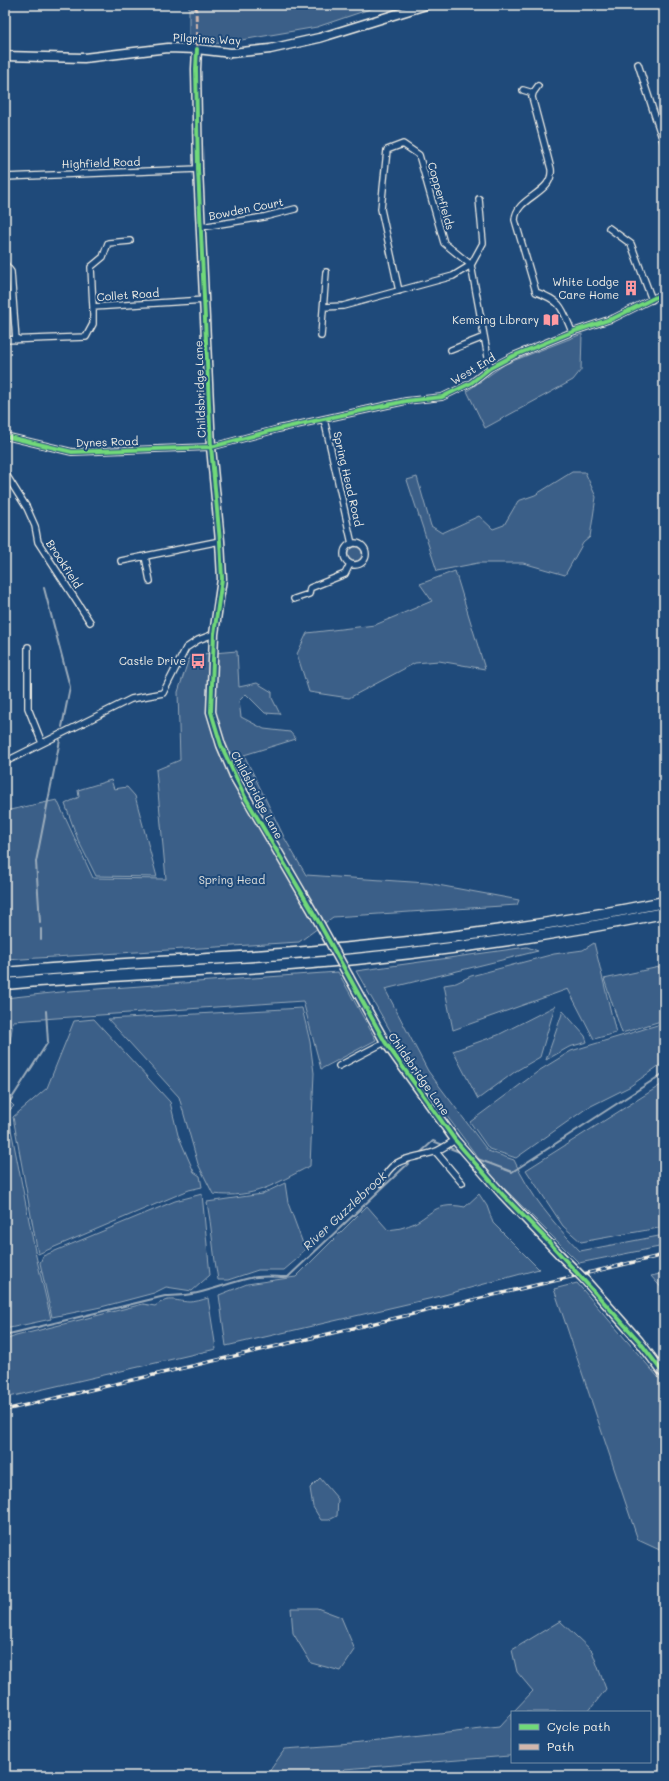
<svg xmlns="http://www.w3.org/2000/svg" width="669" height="1781" font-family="Mali,sans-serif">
<rect width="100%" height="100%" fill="#1f4a7a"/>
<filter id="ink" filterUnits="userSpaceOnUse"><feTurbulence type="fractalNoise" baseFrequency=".025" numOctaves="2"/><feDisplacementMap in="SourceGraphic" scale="8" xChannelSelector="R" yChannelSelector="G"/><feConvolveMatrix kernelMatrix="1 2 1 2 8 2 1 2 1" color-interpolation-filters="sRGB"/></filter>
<g filter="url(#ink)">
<path fill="#3a5f88" stroke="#97a8b8" d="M189 5H382L317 27 224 43 189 44Z
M5 268 9 273 12 337H5Z
M582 334 581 370 573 380 485 428 467 391 505 364Z
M572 472H585L596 497 590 537 583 543 565 575 523 563H478L437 571 407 480 417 477 431 526 442 533 479 516 493 529 504 525 518 501 535 495Z
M348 554a7 7 0 1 1 14 0a7 7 0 1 1-14 0Z
M455 571 485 669 439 661 415 663 349 698 309 692 297 654 307 633 375 625 432 601 420 584Z
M237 651 239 687 257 683 272 692V698L280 714 265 713 246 694 239 701 241 717 264 729 290 732 296 739 244 755 285 839 306 875 427 883 519 900 517 905 333 917 299 942 5 960V811L57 800 93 878 166 879 156 770 180 760 178 692 190 655Z
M111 780 114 789 127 787 135 796 157 877 96 876 78 840 65 804 79 797 78 790Z
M594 943 616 1033 594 1039 568 989 453 1030 444 985 456 983 471 976 554 954 583 950Z
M527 947 538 951 385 989 428 1071 488 1151 514 1160C529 1194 555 1225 580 1251L664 1235V1246L579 1263 491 1175 414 1072 356 971Z
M664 966V1020L622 1033 604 979Z
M338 972 376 1040 321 1069 303 1001 13 1021 5 1078V998L70 991Z
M555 1006 540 1057 516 1071 478 1099 453 1051 498 1035Z
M302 1008 310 1042 314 1073 310 1166C274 1184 255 1199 213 1194L198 1164 179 1097 108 1019Z
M563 1011 585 1036 587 1042 569 1047 546 1060Z
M94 1019 170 1102 178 1135 194 1172 200 1176 202 1187 189 1190 38 1254 13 1117 47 1088 74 1021Z
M664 1023V1062L629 1087 587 1108 516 1158 489 1149 470 1122 540 1070 571 1051Z
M664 1083V1227L581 1242 563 1226 526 1170Z
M5 1097 14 1106 6 1114 9 1119 36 1256 51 1319 5 1329Z
M285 1183 288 1203 305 1249 297 1259 284 1270H258L228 1280H218C213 1253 212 1228 207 1202L262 1194Z
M202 1194 210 1275 192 1291 166 1287 154 1293 101 1307 52 1317 40 1263 43 1256 175 1201Z
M479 1194 487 1206 493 1223 539 1269 437 1297 226 1346 219 1295 247 1284 296 1277 367 1206 388 1230C393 1229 399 1229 404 1227 430 1220 431 1200 465 1207Z
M664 1273V1291L651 1276Z
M577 1283 664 1384V1552L638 1540 554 1289Z
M208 1298 216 1349 5 1398V1340L16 1336 143 1304 155 1306C169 1296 174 1301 189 1302 195 1302 202 1300 208 1298Z
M320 1478 338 1499 337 1516 329 1520H321L313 1507 310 1488Z
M291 1608H317L341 1617 355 1650 341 1671 311 1663 293 1633Z
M560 1621 592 1651 606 1689 588 1712H513L533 1691 517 1672 512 1650Z
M512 1713V1755L509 1756 344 1769 338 1776H266L285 1749 352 1744 499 1727Z"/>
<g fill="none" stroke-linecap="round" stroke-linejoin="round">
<path stroke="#9cacbb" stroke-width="2" d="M44 588 70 687 62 727
M40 922 36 862 60 740
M41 929V939
M5 1109 48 1042 46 1011
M447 1147 462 1153
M419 1154 433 1141 443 1145
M475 1158 512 1172 664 1073
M5 1335 165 1296C199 1297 220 1285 250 1278 261 1275 276 1277 288 1277L413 1159"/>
<defs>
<path id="street" d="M638 64 664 144
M538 86 533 93 532 97 551 169C554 194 516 196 515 220L536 292C562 301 562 308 572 332
M523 90 533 93
M5 177 198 169
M201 227 264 217 295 209
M609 228 631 244 652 300
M5 264 11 272 16 340
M399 291 381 209 387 150 403 144 419 155 444 243 471 265 483 243 479 199
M93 307 91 267 103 257 108 243 130 241
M324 307 343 306 453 276 471 265 490 368
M321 336 326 272
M5 340 86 337 93 324V307L205 300
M451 350 484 337
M324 419 352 544
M5 436 72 452 211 447 278 429 406 401 442 397 471 383 490 368 513 356 572 332 614 318 664 293
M5 473 27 508 35 526 38 542 90 622
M344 554a11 11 0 1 1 22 0a11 11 0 1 1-22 0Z
M145 556 150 581
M121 561 220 541
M294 599 309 594 310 588 345 574 350 564
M28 647V708L42 743
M5 762 131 699 163 693 186 648 198 640 214 634
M339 1066 385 1042
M436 1152 462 1183
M381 1183C393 1156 409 1160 434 1152 441 1150 449 1144 455 1140"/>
<path id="secondary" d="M197 49 196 69 198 169 211 447 220 541 222 579 214 634 211 712 221 745 235 778 317 919
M5 56 84 58 168 48 197 49 231 53 270 49 319 38 426 5
M349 977 385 1042 455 1140 502 1194 560 1255
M585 1280 639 1341 664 1374"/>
<path id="highway" d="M5 973C101 964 198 961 294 953 418 943 542 927 664 902
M5 984C104 975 202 972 301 964 423 954 544 937 664 913"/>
</defs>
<use href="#street" stroke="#f4f1e8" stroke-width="8"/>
<use href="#secondary" stroke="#f4f1e8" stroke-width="11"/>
<use href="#highway" stroke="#f4f1e8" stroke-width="13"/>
<use href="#street" stroke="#1f4a7a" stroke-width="5.5"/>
<use href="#secondary" stroke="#1f4a7a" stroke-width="8"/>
<use href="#highway" stroke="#1f4a7a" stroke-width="10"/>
<defs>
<path id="rail" d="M5 1410 664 1255"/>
</defs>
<use href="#rail" stroke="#f4f1e8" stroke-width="3.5"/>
<use href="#rail" stroke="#1f4a7a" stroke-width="2" stroke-dasharray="6" stroke-linecap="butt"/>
<defs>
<path id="secondary-bridge" d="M317 919 349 977
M560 1255 585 1280"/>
</defs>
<use href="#secondary-bridge" stroke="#f4f1e8" stroke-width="11" stroke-linecap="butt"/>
<use href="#secondary-bridge" stroke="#1f4a7a" stroke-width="8"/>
<path stroke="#d1b7ad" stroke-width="3" stroke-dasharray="6 3" stroke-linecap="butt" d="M196 5 197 49"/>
<defs>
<path id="cycleway" d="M197 49 196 69 198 169 211 447 220 541 222 579 214 634 211 712 221 745 245 797 317 919 385 1042 455 1140 502 1194 547 1240 639 1341 664 1374
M5 436 72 452 211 447 278 429 406 401 442 397 471 383 490 368 513 356 572 332 614 318 664 293"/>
</defs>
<use href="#cycleway" stroke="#1f4a7a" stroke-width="6"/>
<use href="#cycleway" stroke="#71d979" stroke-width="4"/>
</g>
</g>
<defs>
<symbol id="building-bare" viewBox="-9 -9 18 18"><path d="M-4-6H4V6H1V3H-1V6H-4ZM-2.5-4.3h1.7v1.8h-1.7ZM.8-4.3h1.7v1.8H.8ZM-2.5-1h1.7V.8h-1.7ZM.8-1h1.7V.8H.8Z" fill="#ff9aa2" stroke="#1f4a7a" stroke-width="2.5" paint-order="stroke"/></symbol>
<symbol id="library-bare" viewBox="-9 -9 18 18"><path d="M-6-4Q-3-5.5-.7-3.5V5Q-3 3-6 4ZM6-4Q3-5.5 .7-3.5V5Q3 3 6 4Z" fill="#ff9aa2" stroke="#1f4a7a" stroke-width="2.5" paint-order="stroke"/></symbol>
<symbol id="bus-bare" viewBox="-9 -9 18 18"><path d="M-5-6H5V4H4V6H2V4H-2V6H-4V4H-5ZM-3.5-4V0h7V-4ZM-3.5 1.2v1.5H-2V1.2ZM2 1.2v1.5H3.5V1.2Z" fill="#ff9aa2" stroke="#1f4a7a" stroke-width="2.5" paint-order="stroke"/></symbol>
</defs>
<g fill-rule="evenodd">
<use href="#building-bare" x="620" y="277" width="22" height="22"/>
<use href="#library-bare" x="540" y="309" width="22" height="22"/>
<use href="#bus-bare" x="187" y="650" width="22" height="22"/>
</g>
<g text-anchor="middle" stroke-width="4" stroke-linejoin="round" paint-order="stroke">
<g font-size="11" fill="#f4f1e8" stroke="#1f4a7a">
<text transform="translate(207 39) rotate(3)" y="4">Pilgrims Way</text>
<text transform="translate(101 163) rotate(-2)" y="4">Highfield Road</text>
<text transform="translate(441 196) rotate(74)" y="4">Copperfields</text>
<text transform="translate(246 209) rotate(-11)" y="4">Bowden Court</text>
<text transform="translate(128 295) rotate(-4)" y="4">Collet Road</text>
<text transform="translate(473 369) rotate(-31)" y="4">West End</text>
<text transform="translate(200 389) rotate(-92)" y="4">Childsbridge Lane</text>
<text transform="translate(107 442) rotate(-2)" y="4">Dynes Road</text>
<text transform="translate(348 479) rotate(77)" y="4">Spring Head Road</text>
<text transform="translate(64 564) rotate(57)" y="4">Brookfield</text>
<text transform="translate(257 795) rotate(62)" y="4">Childsbridge Lane</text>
<text transform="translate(419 1074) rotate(55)" y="4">Childsbridge Lane</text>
</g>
<g font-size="11" fill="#f4f1e8" stroke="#1f4a7a" text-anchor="end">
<text x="619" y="286">White Lodge<tspan x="619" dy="13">Care Home</tspan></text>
<text x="539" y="324">Kemsing Library</text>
<text x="186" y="665">Castle Drive</text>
</g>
<g font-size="11" fill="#e1e2de" stroke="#1f4a7a">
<text x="232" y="884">Spring Head</text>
</g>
<g font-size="12" font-style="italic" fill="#dee0dd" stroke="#1f4a7a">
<text transform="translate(345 1211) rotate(-43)" y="4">River Guzzlebrook</text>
</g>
</g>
<rect width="669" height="1781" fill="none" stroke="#1f4a7a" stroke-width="20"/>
<rect x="10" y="10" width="649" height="1761" fill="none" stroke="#f4f1e8" stroke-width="1.5" filter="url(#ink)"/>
<rect x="511" y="1711" width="140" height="52" fill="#1f4a7a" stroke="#748da6"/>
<rect x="519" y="1724" width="20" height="6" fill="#71d979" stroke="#748da6"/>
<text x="547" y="1731" font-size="12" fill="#f4f1e8">Cycle path</text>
<rect x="519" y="1744" width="20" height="6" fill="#d1b7ad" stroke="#748da6"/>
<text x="547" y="1751" font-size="12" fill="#f4f1e8">Path</text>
</svg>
